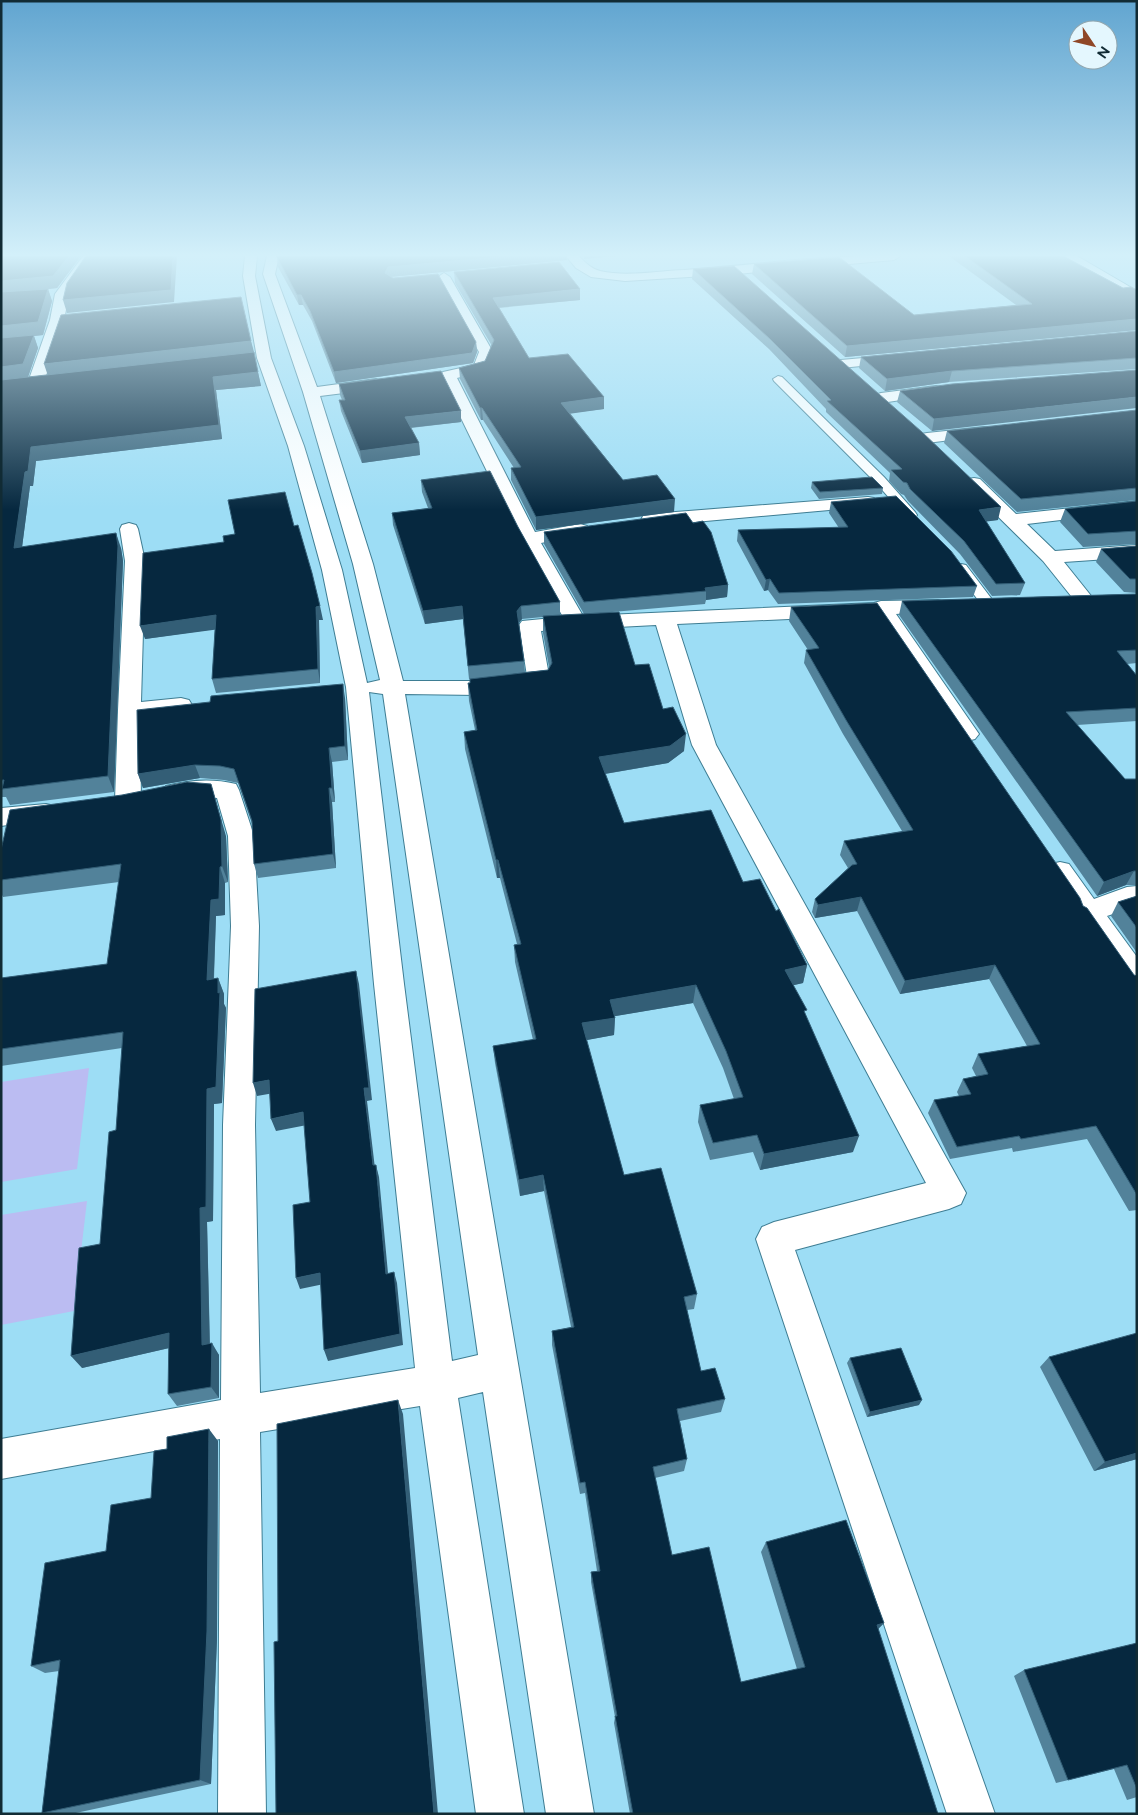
<svg xmlns="http://www.w3.org/2000/svg" width="1138" height="1815" font-family="Raleway,sans-serif">
<rect width="100%" height="100%" fill="#9dddf5"/>
<path fill="#bbbcf2" d="M89 1068 77 1169 1 1182V1082Z
M87 1201 74 1311 1 1325V1215Z"/>
<g fill="none" stroke-linecap="round" stroke-linejoin="round">
<defs>
<path id="lane" d="M778 376 782 377 884 477 915 512 917 515 915 518H907L876 483 774 381 773 379Z
M961 564 966 565 994 602 996 605 994 608H984L954 568Z"/>
<path id="street" d="M83 256H95L69 294 64 320 44 382 41 385H31L28 382 50 320 55 294Z
M245 256H257L255 276 271 358 304 446 342 570 367 683 380 680 353 564 303 392 263 274 267 256H279L275 274 317 387 376 379 381 381 384 384 381 387 376 389 320 396 373 564 403 681H478L527 676 519 625 522 621 563 617 520 539 440 375 443 372 474 365 479 352 438 277 444 273 450 277 493 352 485 371 457 378 535 532 580 524 587 526 589 530 587 534 541 543 583 616 874 603 881 601 938 600 945 602 948 606 945 610 896 614 979 734 975 739 967 741 959 739 876 615 677 624 716 745 966 1193 961 1204 949 1209 795 1250 995 1814H947L756 1239 762 1227 774 1222 926 1183 692 745 656 625 541 631 550 681 547 686 478 695 405 694 594 1814H546L483 1392 458 1398 524 1814H476L420 1406 260 1432 266 1814H218L220 1439 1 1479V1439L221 1400 223 1125 231 926 228 836 217 798 192 796 175 800 166 798 163 792 166 786C189 780 212 778 236 784L239 790 254 836 259 926 255 1125 260 1393 415 1368 374 984 346 687 322 570 288 446 257 358 243 276ZM369 692 383 694 478 1355 452 1361 404 984Z
M566 256H579C584 262 592 269 600 271 627 277 657 271 684 270 756 265 828 254 900 256L894 260 737 274 625 281 591 277 576 268Z
M1062 256H1077L1137 291V301Z
M896 355 901 356 903 359 901 362 841 368 836 367 834 364 836 361 841 360Z
M936 386 941 388 944 391 941 394 881 403 875 401 873 398 875 395 881 393Z
M984 427 990 429 992 432 990 435 927 443 921 442 919 438 921 434 927 433Z
M974 478 980 479 1016 514 1137 501V511L1027 524 1055 551 1137 545V557L1064 562 1096 602 1093 606 1086 608 1079 606 1043 561 968 487 965 483 968 479Z
M868 497 874 498 877 502 874 506 650 526 643 524 641 520 643 516 650 514Z
M129 523 136 525 138 529 145 561 141 702 181 698 189 700 192 705 189 710 140 716 141 801 137 807 128 809 119 807 115 801 118 710 125 561 120 529 122 525Z
M46 804 55 806 59 812 55 818 1 826V808Z
M1060 862 1069 864 1094 899 1127 887 1137 886V906L1107 916 1137 957V991L1127 988 1051 878 1047 871 1051 864Z"/>
</defs>
<use href="#lane" stroke="#3e7d93" stroke-width="2"/>
<use href="#street" stroke="#3e7d93" stroke-width="2"/>
<use href="#lane" fill="#fff" fill-rule="evenodd"/>
<use href="#street" fill="#fff" fill-rule="evenodd"/>
</g>
<path fill="#52829a" fill-rule="evenodd" d="M1 256H81L57 288 48 289 52 301 43 335 34 336 38 348 28 377 47 375 241 297 261 386 216 390 222 439 36 461 33 486H30L22 547 121 548 123 561 114 792 10 805 6 797H1Z
M949 256H1063L1123 288 1137 290V330L845 357 752 274 754 264 914 315 1016 305Z
M277 257 567 260 391 277 476 342 477 352 473 363 336 383 312 321 303 305H299L278 267Z
M693 269 998 520 986 521 1025 583 1020 595 992 596 960 554 908 501 904 495 901 494 889 481 890 473 826 412V409L769 349 692 279Z
M454 272 580 300 499 308 529 358 604 397V409L570 413 623 480 674 512 536 530 511 480V468H514L483 420H481L460 379 459 368 485 361 492 346 455 283Z
M1137 331V369L949 382 885 391 859 368 861 357Z
M1137 370 932 431 897 402 900 391Z
M339 384 461 422 411 428 419 443 420 455 362 463 341 411 339 400H342L340 395Z
M1137 410V500L1017 512 944 443 947 431Z
M421 480 518 527 560 602V615L584 614 544 544V532L728 585 727 597 706 600 705 604 589 614 635 665 663 709 684 751 668 763 605 774 624 823 743 882 776 911 807 965 803 983 793 985 806 1016 853 1152 760 1170 753 1152 710 1160 698 1122 700 1105 734 1099 723 1068 693 1003 615 1016 614 1035 586 1040 624 1175 697 1294 694 1309 687 1310 701 1371 725 1399 721 1412 680 1421 687 1459 684 1471 655 1478 672 1555 741 1682 797 1669 761 1552 766 1542 884 1623 878 1629 938 1814H630L614 1723 615 1717 591 1582V1572L597 1571 585 1493 580 1494 552 1345V1331L571 1327 544 1191 520 1196 495 1063 493 1046 533 1040 515 962 514 945 517 944 500 878H497L465 749 464 732 475 730 469 701 468 683H470L475 679H469L463 619 425 624 393 525 392 513 428 508 422 492ZM543 617V633L549 667 548 670 525 672 524 661 519 623 522 619Z
M812 482 883 488 882 494 819 499 811 488Z
M1137 501V544L1083 547 1060 522 1065 509Z
M831 502 977 586 973 597 778 604 768 590 764 591 737 541 738 530 839 528 829 513Z
M224 542 323 620H319L320 683 216 693 212 679 215 629 145 639Z
M1137 546V593L1124 592 1096 562 1101 549Z
M1137 594V663L1127 664 1137 676V721L1077 725 1125 779H1137V885H1126L1097 896 899 615 902 601Z
M791 607 1083 906 1134 975 1137 976V1210L1129 1211 1087 1139 1013 1152 1012 1148 950 1159 928 1113 934 1100 959 1096 957 1092 963 1079 976 1076 972 1068 978 1054 1027 1046 989 979 900 994 857 911 815 918 812 912 815 899 848 868 840 855 844 841 902 831 843 734 804 663 806 650H808L789 621Z
M345 698 348 760 332 762 335 802H332L336 868 258 878 254 864 252 824 238 783 224 780 200 778 143 788 138 774Z
M226 836 228 882 225 883V915L216 916 214 979 218 978 224 994V1004L226 1008 222 1103 214 1104 213 1221 207 1222 210 1343 219 1355V1398L177 1406 168 1394 169 1348 82 1368 116 1130 122 1048 1 1066V978L107 964 119 882 3 897 1 893V850Z
M1137 896V953L1111 916 1118 902Z
M1049 1357 1137 1459 1094 1471 1040 1367Z
M850 1358 919 1405 867 1417 847 1363Z
M218 1441 217 1639 211 1784 71 1814 42 1813 59 1671 45 1673 31 1666 106 1551 151 1498Z
M1137 1643V1797L1127 1800 1114 1769 1056 1783 1014 1676 1024 1670Z"/>
<path fill="#335e76" d="M69 256H81L57 288 48 289 52 301 43 335 34 336 38 348 28 377 1 381V281Z
M173 256H177L174 302 67 313 63 300Z
M510 256H567V260L389 277 385 273 388 267Z
M584 256H615L584 259Z
M580 289V300L493 308V298Z
M297 295H301L303 305H299Z
M1137 319V330L845 357 847 346Z
M251 341 254 352 48 376 44 364Z
M476 342 477 352 473 363 336 383 334 372Z
M952 371 949 382 885 391 887 379Z
M258 372 261 386 216 390 222 439 36 461 33 486H30L20 563 14 548 25 472 31 447 213 377Z
M604 397V409L561 415V403Z
M1137 397V408L932 431 934 419Z
M480 408H482L483 420H481Z
M461 411V422L407 428 405 417Z
M419 443 420 455 362 463 360 451Z
M675 499 674 512 536 530V517Z
M1001 507 998 520 976 523 979 510Z
M116 533 121 548 123 561 114 792 108 776Z
M770 579 768 590 764 591 766 580Z
M728 585 727 597 706 600V591L705 588Z
M320 606 323 620H319L320 683 318 669 316 607Z
M462 606 463 619 425 624 423 611Z
M521 606 522 619 518 624 517 611Z
M216 615 220 629 145 639 140 626Z
M343 684 345 698 348 760 345 746Z
M686 734 684 751 668 763 598 775 599 757Z
M329 748 332 762 335 802 332 788Z
M195 765 200 778 143 788 138 774Z
M211 784 226 836 228 882 222 866Z
M329 788 332 802 336 868 333 854Z
M496 860H498L500 878H497Z
M220 867 225 883V915L216 916 213 995 207 980 211 900Z
M1134 871 1126 885 1097 896 1104 882Z
M861 897 857 911 815 918 818 905Z
M807 965 803 983 782 988 785 970Z
M995 965 989 979 900 994 905 981Z
M356 971 359 984 372 1100 367 1101 376 1177 373 1165 364 1088Z
M218 978 224 994V1004L226 1008 222 1103 214 1104 213 1221 207 1222 210 1358 202 1345 200 1208 207 1089 218 993Z
M696 985 693 1003 610 1017V1000Z
M615 1018 614 1035 582 1041V1023Z
M269 1080 274 1093 257 1096 253 1083Z
M303 1112 307 1125 276 1131 271 1119Z
M859 1136 853 1152 760 1170 764 1154Z
M376 1165 379 1177 389 1284 386 1274Z
M543 1175 544 1191 520 1196 519 1180Z
M394 1272 397 1283 403 1345 328 1361 324 1350Z
M320 1273 324 1284 300 1289 296 1278Z
M169 1333 178 1346 82 1368 71 1356Z
M212 1343 219 1355V1398L211 1387Z
M398 1400 403 1414 438 1814H434Z
M922 1400 919 1405 867 1417 870 1412Z
M209 1429 218 1441 217 1639 211 1784 200 1780Z
M1137 1453V1459L1094 1471 1105 1462Z
M884 1623 875 1632 877 1625Z"/>
<path fill="#06283f" stroke="#335e76" d="M1 256H69L53 276 1 281Z
M86 256H173L171 290 63 300 67 283Z
M277 256H510L388 267 385 273 393 278 438 274 476 342 472 353 334 372 310 311 301 295H297L277 257Z
M965 256H1063L1123 288 1131 287 1137 290V319L847 346 754 264 839 257 914 315 1032 304Z
M559 262 580 289 493 298 529 358 568 354 604 397 561 403 623 480 657 475 675 499 536 517 511 468 521 467 482 408H480L459 368 485 361 494 340 454 272Z
M734 266 922 432 1001 507 979 510 1025 583 996 584 964 541 910 489 907 483 903 482 891 470 902 469 827 401 831 400 770 339 693 269Z
M48 289 38 322 1 326V292Z
M241 297 251 341 44 364 61 315Z
M1137 331V358L952 371 887 379 861 357Z
M34 335 23 364 1 367V338Z
M254 352 258 372 213 377 219 425 31 447 28 471 25 472 14 548 116 533 118 546 108 776 2 789 4 780H1V380Z
M1137 370V397L934 419 900 391 952 384Z
M441 371 461 411 405 417 419 443 360 451 339 400H345L339 384Z
M1137 410V488L1021 499 947 431Z
M490 471 518 527 560 602 521 606 517 611 524 661 468 666 462 606 423 611 392 513 432 508 421 480Z
M872 477 883 488 820 492 812 482Z
M285 492 294 526 298 525 312 573 320 606 316 607 318 669 212 679 216 615 140 626 143 553 224 542 223 536 235 534 228 500Z
M896 496 951 551 977 586 779 593 770 579 766 580 738 530 848 527 831 502Z
M1137 501V531L1088 534 1065 509Z
M686 513 693 523 703 521 711 532 728 585 705 588 706 591 584 602 544 532Z
M1137 546V579H1130L1101 549Z
M1137 594V650L1117 651 1137 676V708L1066 712 1125 779H1137V871H1134L1104 882 902 601Z
M877 603 1080 898 1083 906 1087 908 1134 975 1137 976V1195L1096 1126 1021 1139 1019 1136 957 1147 934 1100 971 1094 963 1079 988 1074 978 1054 1040 1044 995 965 905 981 861 897 818 905 815 899 852 865 857 864 844 841 913 830 846 720 806 650 819 648 791 607Z
M619 612 635 665 649 664 663 709 673 707 686 734 670 746 599 757 624 823 711 810 743 882 760 879 776 911 779 909 807 965 785 970 807 1010 804 1011 859 1136 764 1154 757 1135 713 1143 700 1105 743 1097 726 1051 696 985 610 1000 615 1018 582 1023 624 1175 661 1168 697 1294 684 1297 701 1371 715 1368 725 1399 677 1409 687 1459 653 1467 672 1555 709 1547 741 1682 805 1667 766 1542 846 1520 884 1623 877 1625 938 1814H633L615 1716H617L591 1572 600 1571 585 1482 580 1483 552 1331 574 1327 543 1175 519 1180 493 1046 536 1039 514 945 521 944 498 860H496L464 732 477 730 468 683H470V679L548 670 552 663 543 616Z
M343 684 345 746 329 748 332 788H329L333 854 254 864 252 821 234 769 220 766 195 765 138 774 137 710 210 702 211 696Z
M187 782 211 784 221 820 222 866 220 867 219 899 211 900 207 980 218 978V993L220 992 216 1087 207 1089 206 1207 200 1208 202 1345 212 1343 211 1387 168 1394 169 1333 71 1356 79 1248 100 1244 109 1132 116 1130 123 1032 1 1049V978L107 964 121 864 1 880V850L10 810 122 795Z
M1137 896V928L1118 902Z
M356 971 369 1088H364L373 1165H376L386 1274 394 1272 400 1334 324 1350 320 1273 296 1278 293 1205 310 1202 303 1112 271 1119 269 1080 253 1083 255 989Z
M1137 1333V1453L1105 1462 1049 1357Z
M901 1348 922 1400 870 1412 850 1358Z
M398 1400 434 1814H276L274 1642 278 1641 277 1424Z
M209 1429 207 1631 200 1780 42 1813 60 1660 31 1666 45 1563 106 1551 111 1505 151 1498 154 1451 167 1449V1437Z
M1137 1643V1789L1127 1765 1068 1780 1024 1670Z"/>
<linearGradient id="sky" x2="0" y2="1"><stop stop-color="#61a5d0"/><stop offset="0.5" stop-color="#d3f0fa"/><stop offset="1" stop-color="#d3f0fa" stop-opacity="0"/></linearGradient>
<rect width="1138" height="510" fill="url(#sky)"/>
<rect width="1138" height="1815" fill="none" stroke="#112b34" stroke-width="5"/>
<g transform="translate(1093 45) rotate(125)"><circle r="24" fill="#e4f7fe" stroke="#90a5ad"/>
<path d="M0-4L9 19L0 12L-9 19Z" fill="#8f4727"/>
<text y="-8" font-size="14" font-weight="bold" text-anchor="middle" fill="#112b34">N</text>
</g>
</svg>
